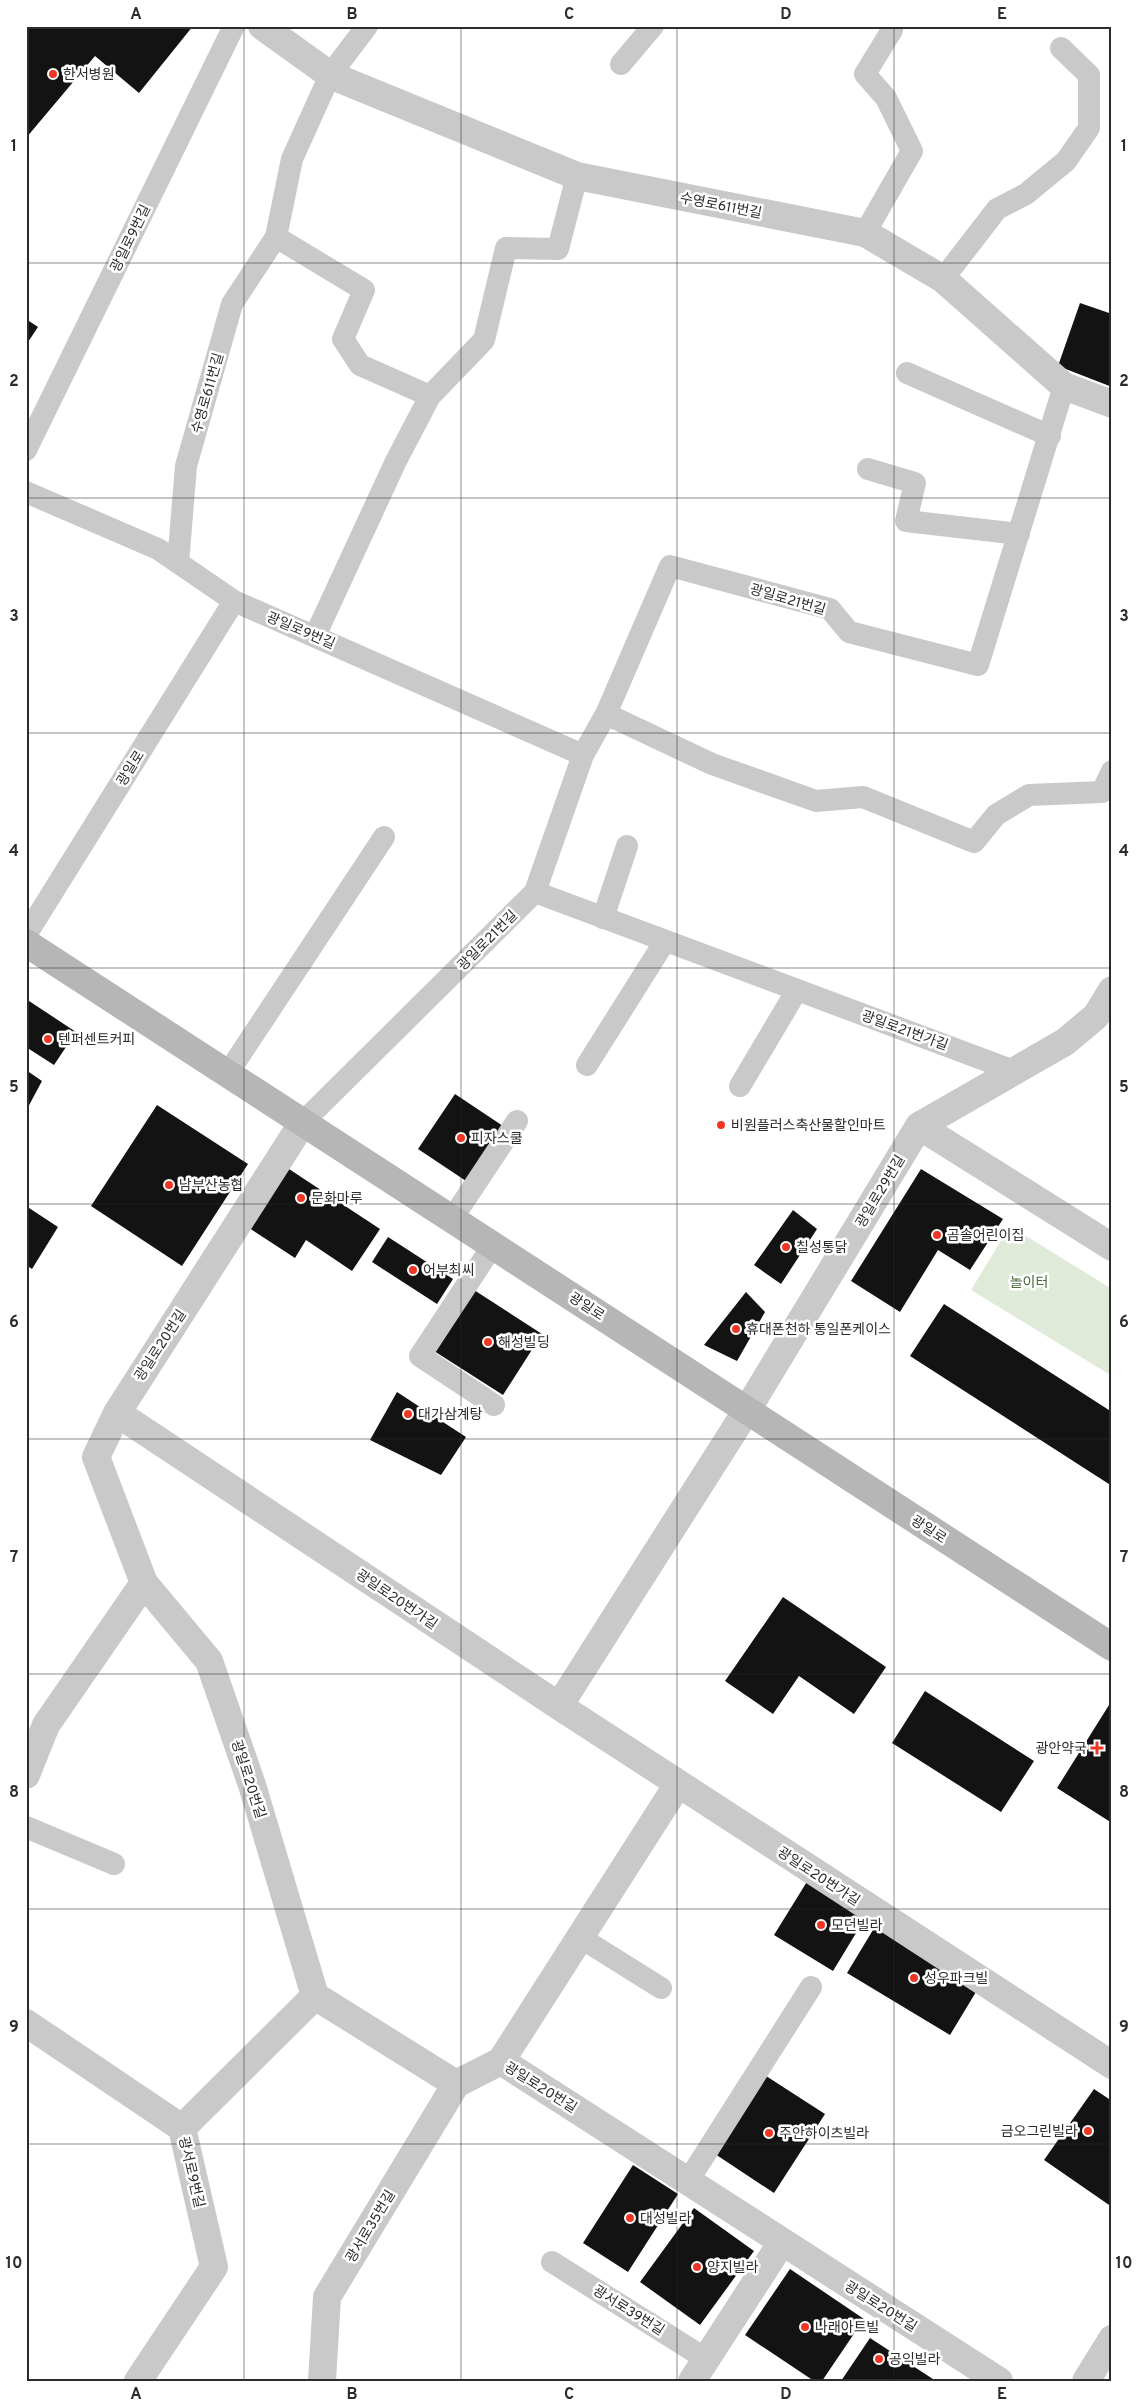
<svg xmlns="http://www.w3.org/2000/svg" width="1138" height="2407" font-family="Overpass,'Noto Sans KR',sans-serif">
<rect width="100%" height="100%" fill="#fff"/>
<path fill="#dfebd8" d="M1010 1226 1112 1289V1376L971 1290Z"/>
<path fill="#131313" d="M26 26H193L139 93 95 56 26 138Z
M1080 303 1112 314V387L1058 366Z
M26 319 38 327 26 345Z
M26 999 76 1032 54 1065 26 1047Z
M26 1070 42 1081 26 1111Z
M455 1094 503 1126 466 1181 418 1149Z
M157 1105 248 1164 182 1266 91 1206Z
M289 1169 380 1229 352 1271 306 1240 295 1258 249 1228Z
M921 1169 1003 1219 970 1270 938 1250 900 1312 851 1281Z
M26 1206 58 1227 32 1269 26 1265Z
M793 1210 817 1229 781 1284 754 1265Z
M388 1237 453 1279 437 1304 372 1262Z
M474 1290 542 1334 503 1395 434 1351Z
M746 1292 765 1312 737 1361 704 1345Z
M944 1304 1112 1412V1486L910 1356Z
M397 1392 466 1437 441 1475 370 1440Z
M783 1597 886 1667 854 1714 799 1676 773 1714 725 1681Z
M925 1691 1034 1761 1001 1812 892 1743Z
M1109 1705 1112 1707V1823L1057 1788Z
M808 1880 867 1915 833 1971 774 1935Z
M879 1920 982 1982 950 2035 847 1973Z
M763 2074 825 2114 774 2193 712 2152Z
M1094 2089 1112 2101V2207L1044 2160Z
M633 2165 678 2194 628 2272 583 2243Z
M694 2208 754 2251 700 2325 640 2282Z
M790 2269 864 2319 822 2381H814L745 2335Z
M870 2338 936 2381H841Z"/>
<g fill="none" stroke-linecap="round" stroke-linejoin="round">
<path stroke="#c9c9c9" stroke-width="22" d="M621 64 653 26
M865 233 912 151 886 98 865 74 892 30
M276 237 364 290 343 339 360 365 430 396
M943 279 997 209 1026 194 1066 161 1089 128V75L1061 48
M907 373 1050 436
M26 450 234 26
M868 469 915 483 906 521 1019 534
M26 492 158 549 234 601 583 755
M178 563 186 466 232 304 276 237 292 159 330 75 367 26
M315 636 396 461 430 396 484 340 506 248 558 249 577 176
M606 714 670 566 830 609 849 632 978 665 1064 386
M535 892 1014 1071
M603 918 627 846
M26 935 234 601
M587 1065 665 941
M228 1073 384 837
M740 1086 797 990
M303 1122 535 892 583 755 606 714 712 764 816 801 863 797 974 842 996 815 1029 795 1102 792 1112 771
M452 1219 517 1121
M493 1245 420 1356 494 1405
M26 1827 114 1864
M581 1938 661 1988
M688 2181 811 1987
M552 2262 706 2359"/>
<path stroke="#c9c9c9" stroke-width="28" d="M262 26 330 75 577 176 865 233 943 279 1064 386 1112 404
M303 1122 117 1413 96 1457 144 1583 209 1661 252 1785 315 1996 456 2084
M919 1126 1112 1247
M117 1413 559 1706 1112 2065
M559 1706 747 1410 919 1126 1065 1042 1096 1016 1112 990
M26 1775 46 1725 144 1583
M26 2023 182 2128 214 2267 138 2381
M501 2061 678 1784
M456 2084 501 2061 999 2381
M182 2128 315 1996
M322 2381 327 2297 456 2084
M692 2381 782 2242
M1086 2381 1112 2339"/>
<path stroke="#b6b6b6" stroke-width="28" d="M26 943 1112 1647"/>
</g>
<path fill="none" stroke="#2c2c2c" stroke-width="1" stroke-opacity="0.55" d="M244 26V2381M461 26V2381M677 26V2381M894 26V2381M26 263H1112M26 498H1112M26 733H1112M26 968H1112M26 1204H1112M26 1439H1112M26 1674H1112M26 1909H1112M26 2144H1112"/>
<g fill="#ef3523" stroke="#fff" stroke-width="2">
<circle cx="53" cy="74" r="5"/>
<circle cx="48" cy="1039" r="5"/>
<circle cx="721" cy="1125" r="5"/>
<circle cx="461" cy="1138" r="5"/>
<circle cx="169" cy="1185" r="5"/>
<circle cx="301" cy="1198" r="5"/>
<circle cx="937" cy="1235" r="5"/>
<circle cx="786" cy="1247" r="5"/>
<circle cx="413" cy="1270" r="5"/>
<circle cx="736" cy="1329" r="5"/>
<circle cx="488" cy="1342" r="5"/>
<circle cx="408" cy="1414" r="5"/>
<path d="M1094.5 1740.5h5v5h5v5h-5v5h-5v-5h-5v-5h5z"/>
<circle cx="821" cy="1925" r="5"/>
<circle cx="914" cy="1978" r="5"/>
<circle cx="1088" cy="2131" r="5"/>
<circle cx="769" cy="2133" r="5"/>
<circle cx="630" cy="2218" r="5"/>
<circle cx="697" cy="2267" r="5"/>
<circle cx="805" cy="2327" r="5"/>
<circle cx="879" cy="2359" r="5"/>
</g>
<g text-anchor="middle" stroke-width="5" stroke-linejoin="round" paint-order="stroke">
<g font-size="14" fill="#2c2c2c" stroke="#fff" text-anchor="start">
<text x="63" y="79">한서병원</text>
<text x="58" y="1044">텐퍼센트커피</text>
<text x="731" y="1130">비원플러스축산물할인마트</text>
<text x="471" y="1143">피자스쿨</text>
<text x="179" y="1190">남부산농협</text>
<text x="311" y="1203">문화마루</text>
<text x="947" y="1240">곰솔어린이집</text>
<text x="796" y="1252">칠성통닭</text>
<text x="423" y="1275">어부최씨</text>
<text x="746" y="1334">휴대폰천하 통일폰케이스</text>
<text x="498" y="1347">해성빌딩</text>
<text x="418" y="1419">대가삼계탕</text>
<text x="1087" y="1753" text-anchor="end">광안약국</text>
<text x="831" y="1930">모던빌라</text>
<text x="924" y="1983">성우파크빌</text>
<text x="1078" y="2136" text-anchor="end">금오그린빌라</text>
<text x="779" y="2138">주안하이츠빌라</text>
<text x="640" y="2223">대성빌라</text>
<text x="707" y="2272">양지빌라</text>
<text x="815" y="2332">나래아트빌</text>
<text x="889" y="2364">공익빌라</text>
</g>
<g font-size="14" fill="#2c2c2c" stroke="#fff">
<text transform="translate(721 205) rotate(11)" y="5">수영로611번길</text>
<text transform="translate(130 238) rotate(-64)" y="5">광일로9번길</text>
<text transform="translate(207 393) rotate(-74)" y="5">수영로611번길</text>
<text transform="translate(788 599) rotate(16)" y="5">광일로21번길</text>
<text transform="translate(301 630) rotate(23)" y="5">광일로9번길</text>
<text transform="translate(130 768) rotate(-58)" y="5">광일로</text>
<text transform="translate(487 940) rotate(-45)" y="5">광일로21번길</text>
<text transform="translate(905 1030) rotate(20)" y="5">광일로21번가길</text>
<text transform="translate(880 1191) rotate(-59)" y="5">광일로29번길</text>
<text transform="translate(587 1306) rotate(33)" y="5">광일로</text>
<text transform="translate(160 1345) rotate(-57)" y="5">광일로20번길</text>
<text transform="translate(929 1529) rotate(33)" y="5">광일로</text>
<text transform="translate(397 1599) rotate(34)" y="5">광일로20번가길</text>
<text transform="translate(249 1779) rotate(72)" y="5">광일로20번길</text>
<text transform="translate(819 1876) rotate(33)" y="5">광일로20번가길</text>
<text transform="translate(541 2087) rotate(32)" y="5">광일로20번길</text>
<text transform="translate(192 2172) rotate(77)" y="5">광서로9번길</text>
<text transform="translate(370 2226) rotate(-59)" y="5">광서로35번길</text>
<text transform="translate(881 2306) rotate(32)" y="5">광일로20번길</text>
<text transform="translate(629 2310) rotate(32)" y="5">광서로39번길</text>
</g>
<g font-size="14" fill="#476a38" stroke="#fff">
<text x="1029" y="1287">놀이터</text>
</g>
</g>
<rect width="1138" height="2407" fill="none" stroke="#ffffff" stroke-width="55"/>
<rect x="28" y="28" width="1082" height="2352" fill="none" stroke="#2c2c2c" stroke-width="2"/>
<g font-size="16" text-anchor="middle" font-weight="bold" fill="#2c2c2c">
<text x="136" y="19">A</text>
<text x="352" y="19">B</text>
<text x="569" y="19">C</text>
<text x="786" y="19">D</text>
<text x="1002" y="19">E</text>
<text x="14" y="151">1</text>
<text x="1124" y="151">1</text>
<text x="14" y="386">2</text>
<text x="1124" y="386">2</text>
<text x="14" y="621">3</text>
<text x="1124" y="621">3</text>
<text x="14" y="856">4</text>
<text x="1124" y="856">4</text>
<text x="14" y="1092">5</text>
<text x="1124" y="1092">5</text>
<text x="14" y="1327">6</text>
<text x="1124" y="1327">6</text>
<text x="14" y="1562">7</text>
<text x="1124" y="1562">7</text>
<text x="14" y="1797">8</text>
<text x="1124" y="1797">8</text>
<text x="14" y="2032">9</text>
<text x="1124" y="2032">9</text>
<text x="14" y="2268">10</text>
<text x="1124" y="2268">10</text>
<text x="136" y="2399">A</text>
<text x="352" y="2399">B</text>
<text x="569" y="2399">C</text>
<text x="786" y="2399">D</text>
<text x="1002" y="2399">E</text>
</g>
</svg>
